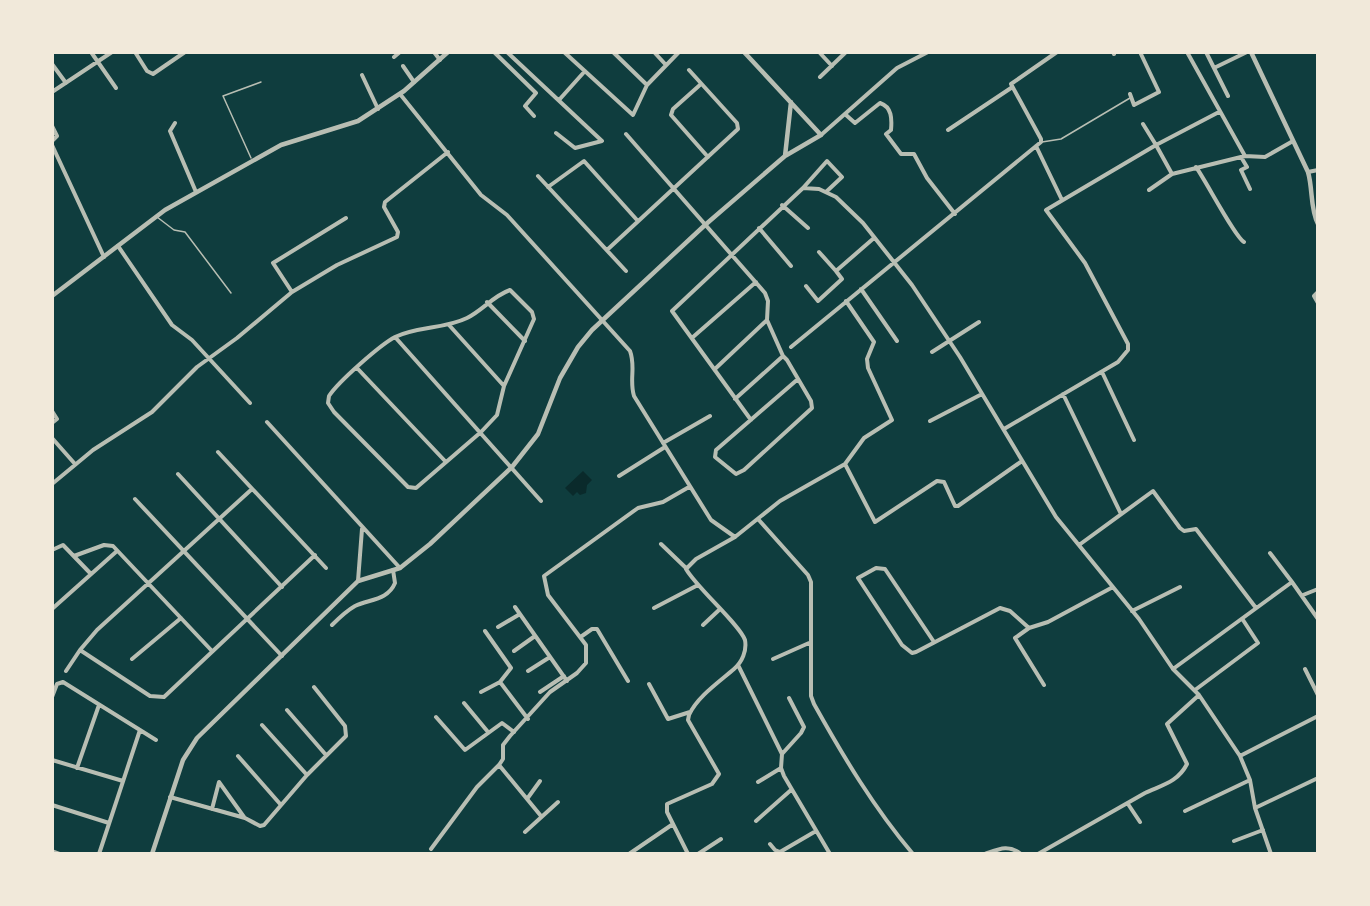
<svg xmlns="http://www.w3.org/2000/svg" width="1370" height="906" font-family="Commissioner,sans-serif">
<rect width="100%" height="100%" fill="#0f3d3e"/>
<path fill="#0a2a2b" d="M583 471 592 480 587 485 586 493 580 495 577 492 573 496 565 488Z"/>
<g fill="none" stroke-linecap="round" stroke-linejoin="round">
<path stroke="#b8beb3" stroke-width="1.5" d="M1042 142 1061 139 1130 98
M251 158 223 96 261 82
M157 217 174 230 185 232 231 293"/>
<path stroke="#b8beb3" stroke-width="4" d="M91 52 116 88
M135 52 147 71 153 74 185 52
M434 52 440 60
M494 52 536 93 525 106 534 116
M507 52 602 141 575 148 556 133
M564 52 633 115 647 85 679 52
M613 52 647 85
M654 52 666 65
M819 52 832 66
M1113 52 1114 54
M1187 52 1245 156
M1206 52 1228 96
M394 57 400 52
M52 64 66 83
M403 66 414 82
M1214 68 1247 52
M362 75 378 109
M820 77 846 52
M701 84 673 109 671 115 708 157
M52 92 112 52
M400 94 481 195 507 215 630 351C636 367 629 380 634 396L711 520 735 537
M1130 94 1134 105 1159 92 1140 52
M559 100 585 71
M846 115 855 123 880 103C892 107 892 119 891 130L886 134 901 154H914L927 178 955 214
M175 123 170 131 196 192
M1143 124 1156 145 1219 112
M52 126 57 136 52 141
M948 130 1011 88
M626 134 765 293 768 301 767 320 783 356 735 399
M821 135 897 68 928 52
M52 145 104 257
M1036 146 1062 200
M1241 157 1247 167 1241 170 1250 189
M1196 167C1206 181 1235 237 1244 242
M1308 172 1318 170
M538 176 626 271
M548 187 584 161 637 220
M803 188 819 189 836 197 863 223 912 285 960 357 1056 517 1139 619 1173 669 1199 695 1240 756 1250 780 1255 808 1271 854
M1149 190 1172 174
M782 205 808 228
M759 228 791 266
M118 246 172 325 192 340 250 403
M607 250 738 129 737 123 689 70
M819 252 836 271
M806 286 818 301 842 279 836 271 874 238
M861 289 897 341
M510 290 532 312 534 319 504 386 497 415 481 432 416 488 408 487 334 412 328 403 329 396C338 382 380 345 395 337 418 326 445 329 467 318 483 310 493 296 510 290Z
M292 292 273 263 346 218
M1318 292 1314 296 1318 303
M487 302 525 341
M449 325 504 386
M395 337 541 501
M693 337 756 282
M791 347 1041 142V139L1011 84 1057 52
M932 352 979 322
M783 356 787 360 811 401 812 408 744 470 736 474 715 457 716 450 798 379
M357 368 445 461
M716 368 767 320
M1102 372 1134 440
M1063 394 1121 514
M52 411 57 419 52 423
M751 420 672 311 803 188 827 161 842 177 826 192
M930 421 982 394
M267 422 400 568
M1004 429 1118 362 1128 350V344L1085 263 1046 210 1156 145 1172 174 1245 156 1265 157 1293 141
M52 438 75 464
M663 443 710 416
M218 452 326 568
M845 464 875 522 937 481 944 482 955 506H958L1022 461
M178 474 282 587
M619 476 665 447
M52 484 93 450 152 412 197 367 237 338 292 292 337 265 397 237 398 232 384 207 385 202 448 152
M252 489 97 630 80 650 150 696 164 697 315 555
M135 499 282 656
M758 519 808 575 811 582V696L814 704C843 756 874 808 913 854
M661 544 686 568
M1079 545 1153 491 1180 528 1184 531 1196 529 1256 608
M52 550 63 545 91 574
M1270 553 1292 582
M74 556 104 545 113 546 212 651
M358 581 362 529
M1303 595 1318 589
M515 607 567 681
M654 608 698 585
M52 609 117 551
M1132 611 1180 587
M332 625C339 618 346 611 355 606 370 599 388 600 395 583L393 570
M703 625 719 610
M498 627 520 614
M1029 628 1015 638 1044 685
M485 631 511 668 500 682
M582 636 592 629H597L628 681
M934 642 885 569 876 568 858 578 902 645 912 653 916 652 1000 608 1010 611 1029 628 1048 622 1113 587
M514 651 535 636
M132 659 181 618
M773 659 809 643
M738 665 782 754 781 768 784 776 830 854
M1173 669 1292 582 1318 619
M1305 669 1318 695
M66 671 80 650
M528 671 550 657
M649 684 668 719 690 712
M1195 690 1258 643 1243 620
M481 692 500 682 528 719
M540 692 564 676
M52 697 57 684 63 682 156 740
M464 703 488 732
M287 710 326 755
M436 717 465 750 502 723 514 732
M262 725 307 775
M782 754 801 733 804 727 789 698
M238 756 281 805
M1240 756 1318 716
M52 760 123 781
M499 765 541 816
M77 768 99 705
M758 782 781 768
M170 797 245 818 260 826 264 825 307 775 346 736 345 726 314 687
M527 799 540 781
M1128 804 1140 822
M52 805 109 823
M1255 808 1318 778
M212 809 219 782 244 817
M1185 811 1250 780
M756 821 791 790
M525 832 558 802
M1234 841 1263 830
M770 844 775 850 780 852 816 831
M431 849 477 787 499 765 503 759V745L510 736 550 692 577 673 586 663V645L548 595 544 576 638 508 663 502 689 487
M52 851 60 854
M99 854 140 730
M629 854 673 824
M688 854 667 812V804L712 784 719 774 688 720 689 715C697 697 719 682 734 669 742 662 747 651 745 640 740 625 697 588 686 569L696 559 735 537 780 501 845 464 864 438 892 420 868 368 867 359 874 342 846 301
M698 854 721 839
M985 854C999 849 1008 844 1021 854
M1038 854 1145 793C1162 785 1178 782 1187 764L1167 724 1199 695"/>
<path stroke="#b8beb3" stroke-width="4.5" d="M1251 52 1308 172C1313 189 1310 209 1318 224
M785 156 791 102
M52 296 165 210 281 145 358 121 404 91 448 52
M152 854 183 760 197 738 358 581 400 568 430 544 512 467 538 434 560 378 578 347 592 330 705 225 785 156 821 135 744 52"/>
</g>
<rect width="1370" height="906" fill="none" stroke="#f1e9da" stroke-width="108"/>
</svg>
